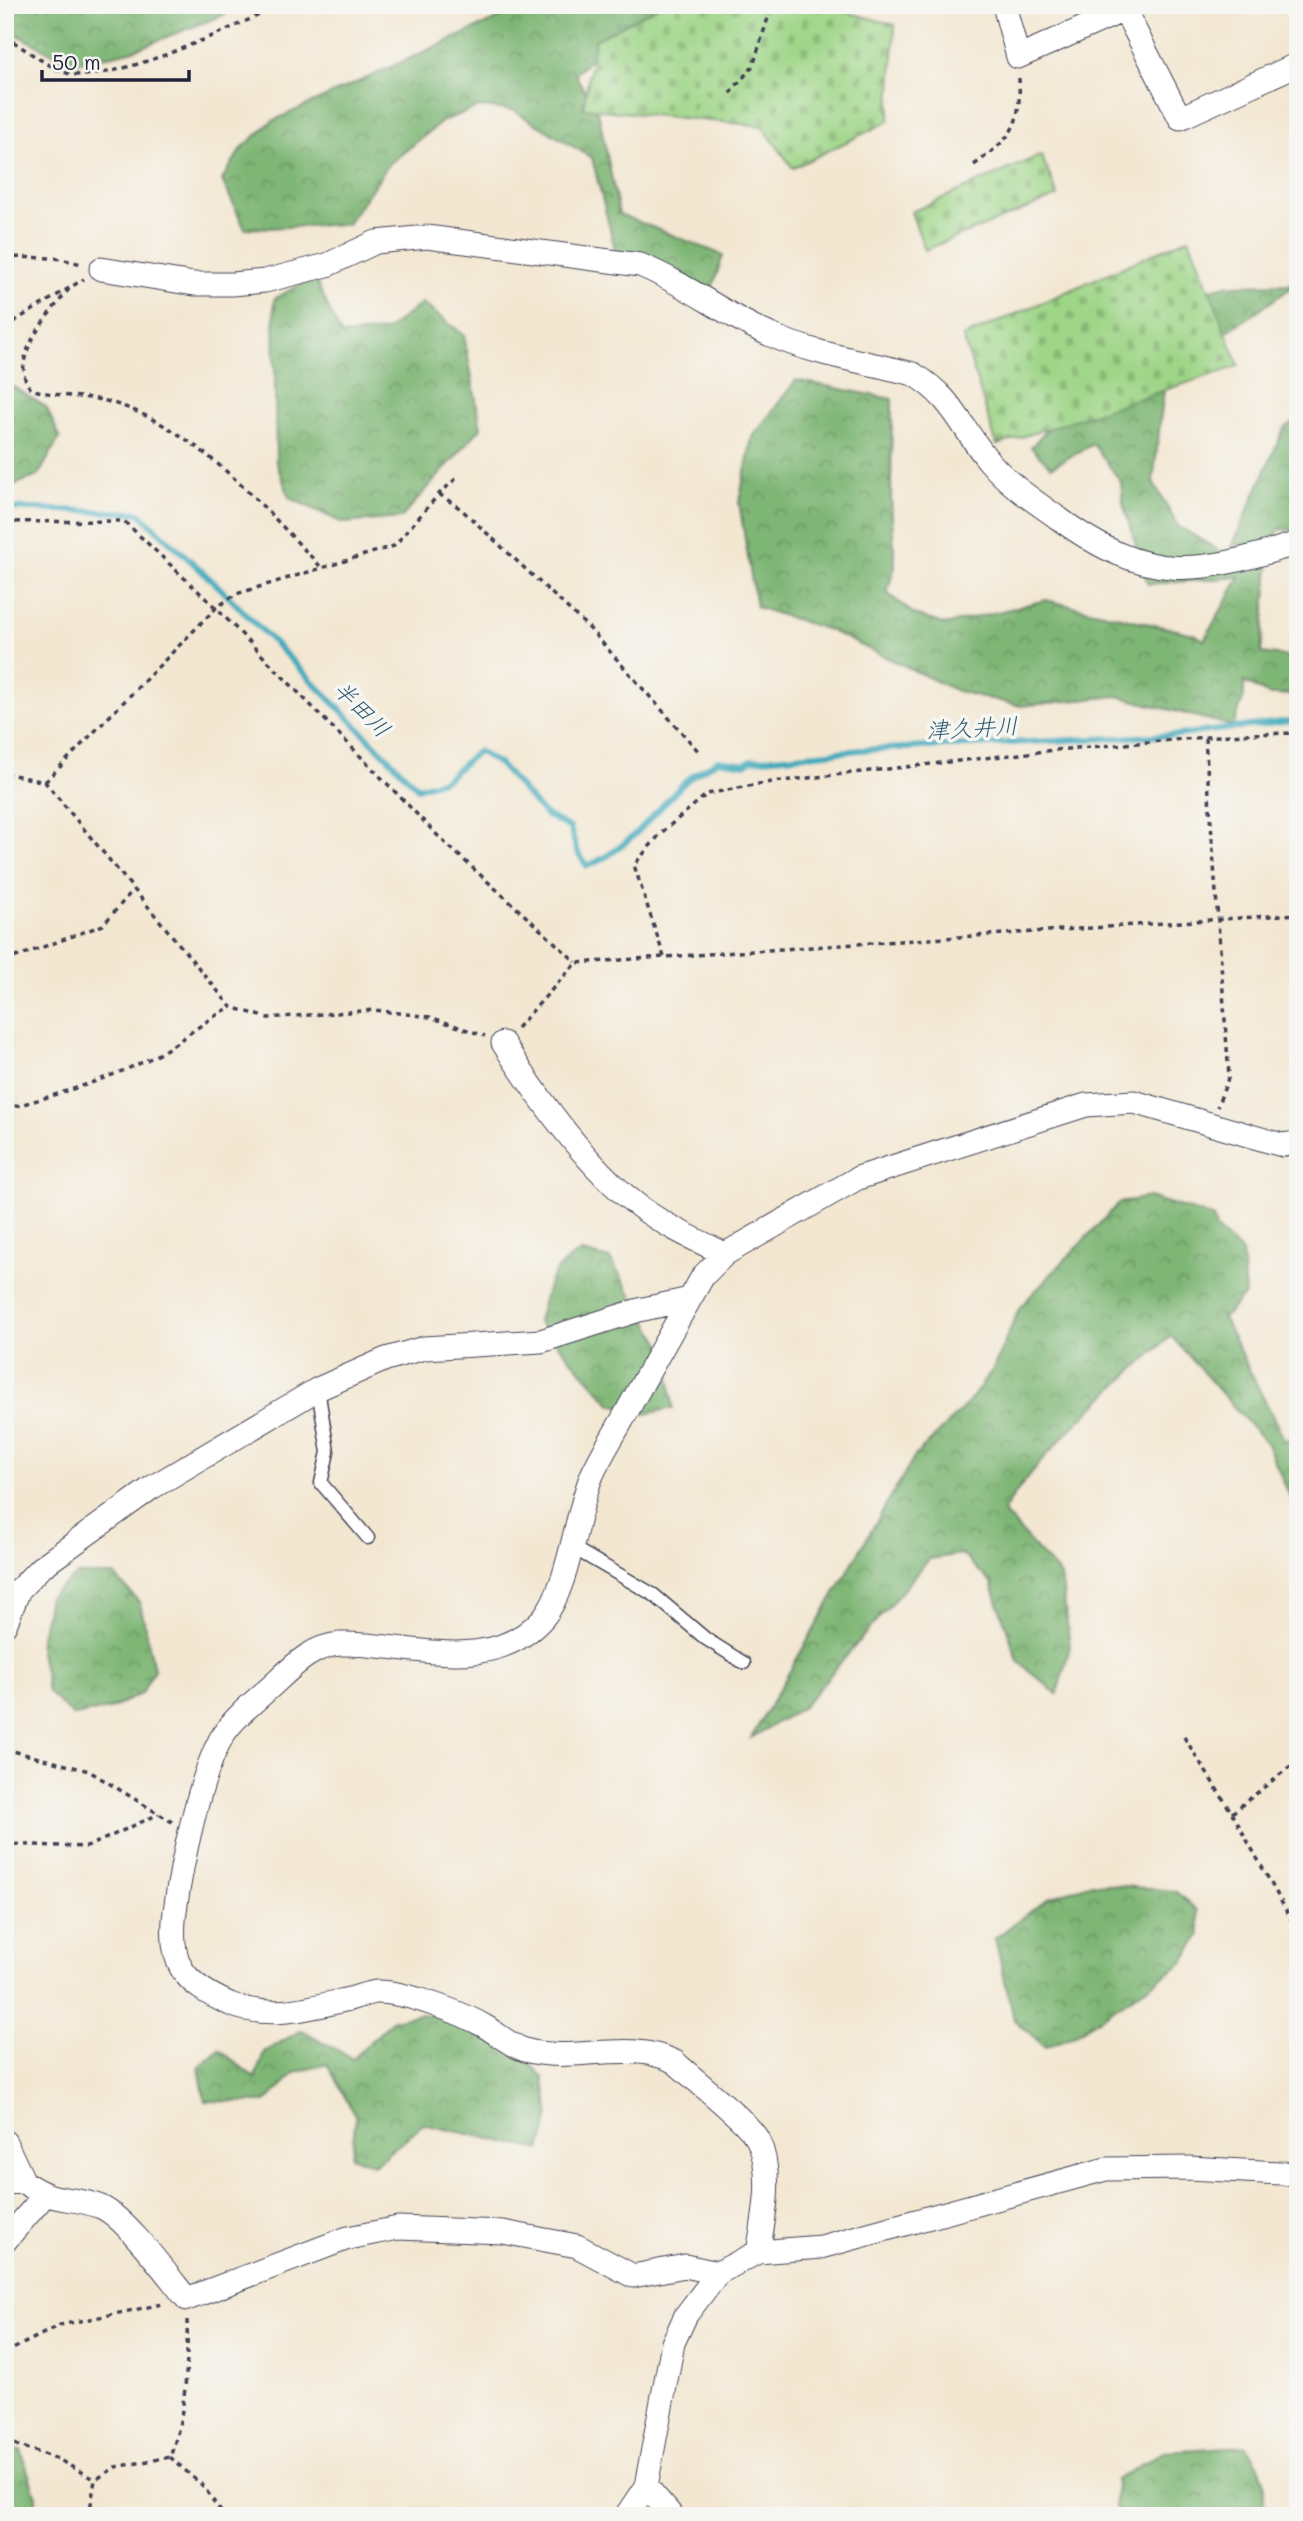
<svg xmlns="http://www.w3.org/2000/svg" width="1303" height="2521" font-family="Mali,'Klee One',sans-serif">
<defs>
<pattern id="forest-crowns" width="20" height="18" patternUnits="userSpaceOnUse" patternTransform="scale(1.75)"><rect width="20" height="18" fill="#7eb674"/><path d="M2 6a3 3 0 1 1 6 0M12 15a3 3 0 1 1 6 0" fill="none" stroke="#679460"/></pattern>
<pattern id="cemetery-stones" width="16" height="16" patternUnits="userSpaceOnUse" patternTransform="scale(1.75)"><rect width="16" height="16" fill="#9ed587"/><path d="M2 7V4a2 2 0 0 1 4 0v3zM10 15v-3a2 2 0 0 1 4 0v3z" fill="#88b775"/></pattern>
</defs>
<rect width="100%" height="100%" fill="#f6f6f2"/>
<filter id="ink" filterUnits="userSpaceOnUse"><feTurbulence type="fractalNoise" baseFrequency=".0143" numOctaves="2"/><feDisplacementMap in="SourceGraphic" scale="14" xChannelSelector="R" yChannelSelector="G"/><feConvolveMatrix kernelMatrix="1 2 1 2 8 2 1 2 1" color-interpolation-filters="sRGB"/></filter>
<filter id="wash" filterUnits="userSpaceOnUse"><feTurbulence type="fractalNoise" baseFrequency=".00686" numOctaves="4" result="noise"/><feDisplacementMap in="SourceGraphic" scale="28" xChannelSelector="R" yChannelSelector="G"/><feGaussianBlur stdDeviation="1.57" result="paint"/><feColorMatrix in="noise" values="0 0 0 0 0 0 0 0 0 0 0 0 0 0 0 0 0 1.4 0 .05"/><feComposite in="paint" operator="in"/></filter>
<g filter="url(#wash)">
<rect width="100%" height="100%" fill="#f3e7d2"/>
<path fill="url(#forest-crowns)" stroke="#506c58" stroke-width="2" d="M5 5H232L226 14 131 51 71 64 5 28Z
M527 5H692L613 36 575 74 599 116 619 214 723 255 712 289 687 286 618 261 592 158 513 110 479 107 443 121 389 164 347 224 245 229 222 180 241 149 272 121Z
M314 277 341 335 386 331 422 303 464 335 481 428 401 518 343 523 290 498 276 462 274 299Z
M1297 284 1166 373 1153 482 1178 526 1228 556 1284 428 1298 419V530H1279L1271 547 1261 653 1298 658V694L1269 695 1244 682V697L1233 726 1117 696 1021 706 957 691 829 630 756 607 739 502 752 438 796 380 892 399 891 498 895 567 887 593 914 614 945 625 1046 600 1194 634 1204 640 1240 577 1148 584 1123 503 1121 482 1093 444 1051 467 1031 447 1160 302 1227 285Z
M5 382 46 407 60 437 38 476 5 488Z
M1149 1197 1213 1217 1216 1229 1242 1252 1245 1295 1223 1318 1285 1441 1298 1435V1515L1267 1444 1171 1336C1115 1387 1042 1449 1003 1512L1061 1576 1070 1647 1057 1694 1018 1661 991 1583 962 1554 929 1559 803 1707 751 1738 914 1457 969 1402 993 1369 1020 1307 1119 1203Z
M582 1252 610 1259 667 1354 673 1408 646 1414 611 1404 538 1322C547 1289 548 1267 582 1252Z
M77 1575H114L140 1603 154 1669 142 1693 113 1708 73 1716 48 1692 39 1647 49 1597Z
M1092 1883 1175 1891 1197 1910 1200 1934 1183 1963 1071 2037 1045 2047 1014 2019 995 1938 1049 1898Z
M420 2014 462 2020 512 2046 543 2077 550 2115 540 2150 423 2124 374 2165 351 2156 356 2117 327 2064 296 2072 265 2102 205 2101 199 2067 219 2049 255 2078 264 2052 302 2030 353 2059 393 2020Z
M1246 2446C1264 2468 1270 2488 1261 2516H1119L1115 2505 1116 2480 1164 2451Z
M5 2449 21 2450 36 2497V2516H5Z"/>
<path fill="url(#cemetery-stones)" stroke="#607c61" stroke-width="2" d="M661 5H821L895 25 889 121 793 168 762 126 583 108 595 40Z
M1041 155 1058 196 925 250 911 212Z
M1189 238 1239 366 997 445 963 337Z"/>
<g fill="none" stroke-linecap="round" stroke-linejoin="round">
<path stroke="#3da9bc" stroke-width="6" d="M5 508 139 513 219 587 418 788 446 779 478 751 499 764 544 814 570 828 577 851 587 866C629 850 654 812 686 781 695 773 708 767 718 760L745 764 751 760 861 750 1178 735 1298 720"/>
</g>
</g>
<g filter="url(#ink)">
<g fill="none" stroke-linecap="round" stroke-linejoin="round">
<defs>
<path id="lane" d="M318 1389 328 1452 321 1483 368 1538
M570 1546 654 1595 706 1639 744 1663"/>
<path id="street" d="M1004 5 1018 57 1124 10
M1122 5 1180 118 1298 64
M101 269 194 284H232L265 281 327 265 376 242 427 237 640 265C689 285 727 317 773 336 817 355 867 362 913 374 954 398 961 428 989 461 1009 485 1033 500 1058 518 1149 584 1195 575 1298 543
M503 1043C537 1096 589 1170 640 1207 667 1227 696 1240 725 1254
M5 1625 19 1590 40 1568 151 1488 318 1389 386 1359 424 1348 541 1341 639 1310 690 1299
M5 2142 24 2182
M5 2183 24 2182C56 2205 69 2195 101 2207 125 2217 169 2277 187 2299L348 2238 398 2228 503 2232 577 2246 633 2276 685 2266 718 2273
M5 2241 44 2196
M758 2252C764 2218 774 2174 758 2140 748 2121 693 2079 675 2062 628 2038 574 2064 525 2050 511 2046 499 2035 486 2027 463 2013 406 1992 378 1992 369 1992 358 1997 349 1999 310 2008 269 2020 230 2004 182 1983 168 1963 175 1911 181 1866 200 1773 223 1735 236 1715 259 1698 276 1682 295 1664 313 1646 340 1644 407 1642 490 1678 543 1618 569 1588 575 1515 592 1475 601 1455 614 1435 625 1415 650 1369 677 1322 703 1276L725 1254 858 1178 1086 1105 1134 1102 1282 1145 1298 1143
M646 2486 672 2516
M626 2516 646 2486 673 2343 686 2315 718 2273 758 2252 821 2247 1106 2169 1189 2168 1298 2174"/>
</defs>
<use href="#lane" stroke="#414052" stroke-width="15"/>
<use href="#street" stroke="#414052" stroke-width="25"/>
<path stroke="#414052" stroke-width="3.5" stroke-dasharray="5 5" stroke-linecap="butt" d="M5 36C22 47 52 70 70 74 117 83 235 26 281 5
M730 93 753 66 772 5
M974 165C1013 136 1021 128 1019 78
M5 257 56 258 82 264
M69 289C51 312 6 360 31 389 56 397 81 395 106 401 195 425 260 504 321 567
M5 327 84 279
M439 494 461 509 590 629 700 753
M5 522 124 521 216 608 442 840 576 962
M1205 738 1229 1076 1217 1107
M5 773 45 782 231 1007 268 1018 375 1010 430 1017 485 1036
M45 782 216 608 236 594 394 546 439 494 459 476
M664 957 634 865 661 833 707 794 764 783 1055 750 1242 734 1298 733
M5 961 103 925 133 890
M517 1028 576 963 1298 914
M5 1109C54 1096 103 1081 149 1059 178 1045 201 1022 231 1007
M1184 1737 1232 1813 1298 1932
M5 1749 89 1771 172 1822
M1232 1813 1298 1760
M5 1844 87 1847 159 1814
M5 2353 60 2325 163 2304
M5 2441 58 2459 95 2480
M170 2457 203 2486 224 2516
M89 2516 95 2480 116 2467 170 2457C186 2413 188 2365 187 2318"/>
<use href="#lane" stroke="#fff" stroke-width="12"/>
<use href="#street" stroke="#fff" stroke-width="23"/>
</g>
</g>
<g text-anchor="middle" stroke-width="7" stroke-linejoin="round" paint-order="stroke">
<g font-size="23" font-style="italic" fill="#2d586f" stroke="#f6f6f2">
<text transform="translate(362 709) rotate(45)" y="8">半田川</text>
<text transform="translate(972 728) rotate(-3)" y="8">津久井川</text>
</g>
</g>
<rect width="1303" height="2521" fill="none" stroke="#f6f6f2" stroke-width="28"/>
<path d="M42 70v10h147v-10" fill="none" stroke="#22223b" stroke-width="3.5"/>
<text x="52" y="70" font-size="21" fill="#22223b" stroke="#f6f6f2" stroke-width="5" paint-order="stroke">50 m</text>
</svg>
